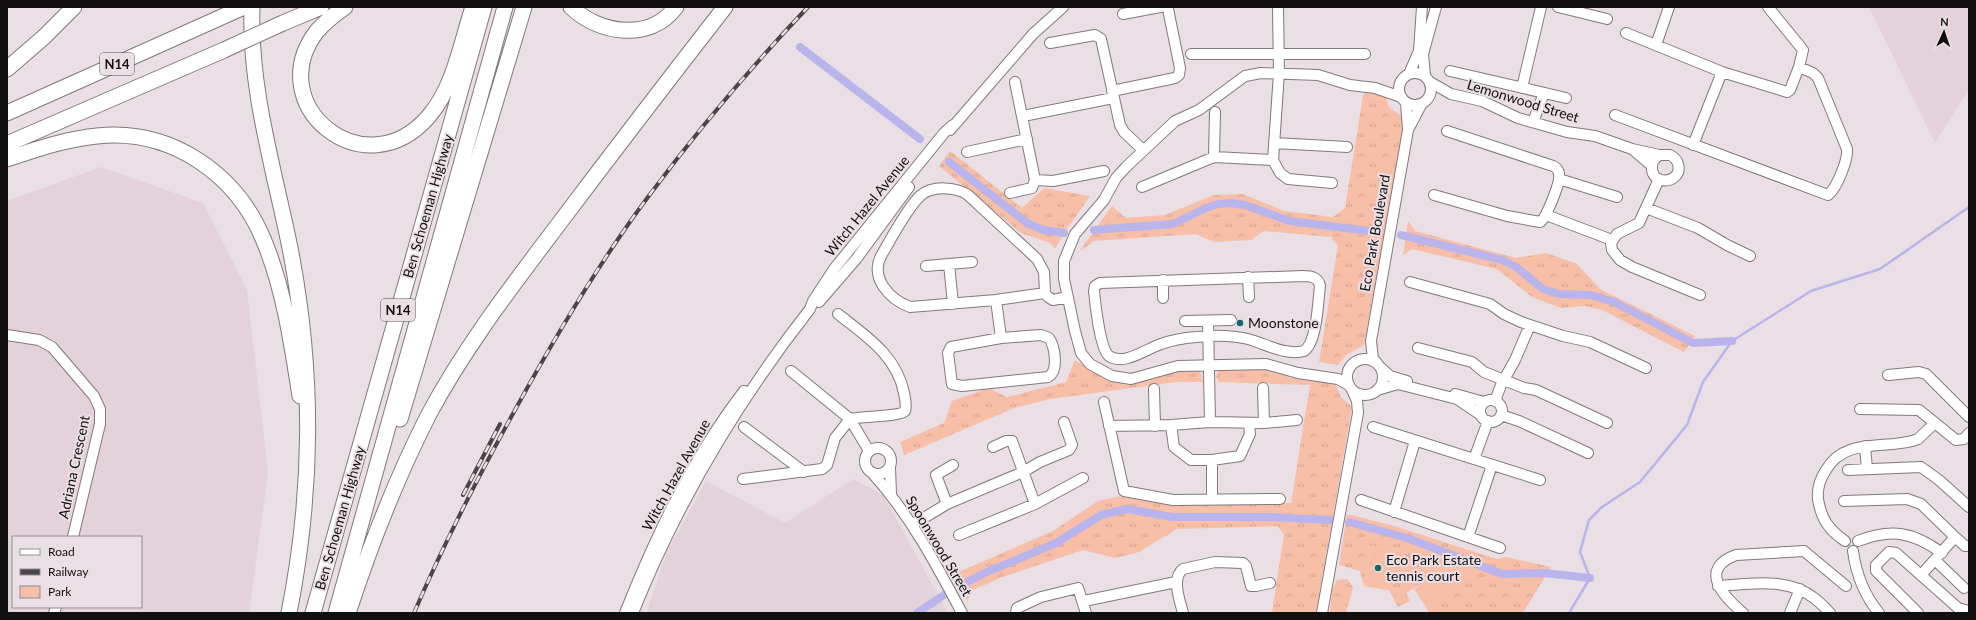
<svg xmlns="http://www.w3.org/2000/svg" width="1976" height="620" font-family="Lato,sans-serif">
<defs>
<pattern id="park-tufts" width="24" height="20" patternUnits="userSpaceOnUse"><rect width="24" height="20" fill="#f8bfa8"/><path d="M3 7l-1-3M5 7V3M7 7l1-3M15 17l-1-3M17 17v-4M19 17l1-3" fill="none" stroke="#d4a390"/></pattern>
</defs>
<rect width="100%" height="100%" fill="#e9dfe4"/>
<path fill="#e4d2db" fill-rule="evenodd" d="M1869 7H1969V89L1935 143Z
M101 167 203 203 247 290 268 473 249 613H7V201ZM13 537H141V607H13Z
M853 479 883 495 948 613H648L647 611 667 552 706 481 785 523Z"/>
<path fill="url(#park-tufts)" d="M1366 92 1385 95 1389 107 1405 119 1364 345C1354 350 1344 355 1338 365L1319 362 1338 246 1331 237 1264 231 1251 240 1214 242 1195 234 1094 241 1079 252 1112 206 1126 218 1165 215 1214 195 1243 194 1284 211 1333 217 1345 208 1363 96Z
M950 151 1022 208 1044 188 1090 196 1064 233 1055 249 1050 243 1021 233 939 166Z
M1408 221 1415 231 1516 258 1546 253 1577 264 1600 289 1695 336 1684 352 1602 310 1585 306 1561 308 1532 297 1497 269 1412 249 1403 255Z
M1075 360 1111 382 1128 385 1172 371H1200L1203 382H1177L1050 399 1014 408 904 455 900 442 944 423 952 401 988 388 1007 397 1066 382Z
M1268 369 1291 378 1334 381 1341 397 1352 407 1316 613H1272L1284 534 1277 526 1177 529 1139 552 1115 558 1083 550 1000 578 973 590 967 601 949 566 961 571 1053 531 1098 501 1116 497 1136 496 1174 505 1291 503 1310 385 1219 382 1216 377 1219 370Z
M1347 514 1394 526 1497 559 1506 557 1551 567 1523 613H1429L1426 607 1454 589 1442 571 1406 593 1410 601 1398 607 1389 590H1385L1392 549 1371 546 1364 586 1360 571 1339 565Z
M1347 579 1353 587 1346 613H1330L1332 590 1337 580Z"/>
<path fill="#f8bfa8" d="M1371 546 1392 549 1385 590 1364 586Z
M1442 571 1454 589 1426 607 1414 589Z"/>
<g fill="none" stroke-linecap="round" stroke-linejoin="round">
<path stroke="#b9b4ec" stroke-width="2.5" d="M1569 613 1590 578 1580 552 1589 520 1602 507 1640 482 1687 425 1703 382 1732 341 1811 291 1880 269 1969 207"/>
<path stroke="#b9b4ec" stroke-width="8" d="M800 47 920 139
M949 162 1027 223 1043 230 1064 233
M1094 230 1173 224 1206 208 1218 204 1231 203 1245 205 1289 221 1377 232
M1401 235 1502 260 1516 267 1543 289 1559 294 1591 295 1614 302 1693 343 1732 341
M1349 522 1410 539 1502 574 1544 573 1590 578
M963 584 987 572 1056 543 1101 515 1127 509 1172 517H1271L1330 520
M917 613 944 595"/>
<defs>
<path id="minor" d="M1278 7 1279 73 1273 160 1280 173 1288 179 1332 183
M1558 7 1607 19
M1123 14 1160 7
M1626 33 1722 72 1787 92 1790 90 1799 67 1803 50 1768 7
M1050 43 1095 35 1101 39 1120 125 1124 132 1143 150
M1656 45 1669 7
M1191 54H1365
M1450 71 1566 98
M1399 89a16 16 0 1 1 32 0a16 16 0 1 1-32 0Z
M1409 74 1419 51 1422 7
M1425 76 1423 54 1436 7
M1430 82 1451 94 1482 101 1518 118 1567 132 1595 136 1632 149 1659 155H1670C1674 157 1677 160 1678 164 1684 185 1645 188 1653 161L1659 155
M1522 88 1541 7
M1112 91 1175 78 1179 75 1180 68 1169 14 1168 9 1165 7
M1615 115 1828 195C1837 188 1848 160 1847 149L1818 78 1813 73 1799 67
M1023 116 1113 98
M1533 122 1544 93
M950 130 1033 34 1063 7
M1408 130 1421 105
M1274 143 1347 147
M1693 145 1722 72
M1632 149 1652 166
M967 152 1027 139
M1214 157 1215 112
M1559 179 1617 197
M1659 179 1639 223 1617 234 1611 243 1612 250 1620 260 1632 267 1700 295
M1035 180 1053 181 1104 171
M1142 187 1214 157 1273 160
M1010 193 1032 188 1035 180 1015 82
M1434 195 1507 216 1540 222C1546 219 1558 187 1559 179 1560 173 1558 168 1553 166L1447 131
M1646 208 1698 228 1727 245 1750 256
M1546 215 1612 240
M949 264 953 304
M926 266 972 262
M1303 276C1311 276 1318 277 1320 286 1318 302 1317 342 1304 351 1286 356 1266 344 1248 339 1232 335 1213 335 1196 337 1184 338 1172 340 1161 344 1146 349 1124 366 1109 356 1100 349 1095 302 1094 291L1095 286 1100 283Z
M1248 277 1249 297
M1163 280V298
M1410 282 1490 304 1504 314 1521 322 1563 336 1590 342 1646 368
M1045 293 996 300 910 307C889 299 870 278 881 256 891 239 907 208 920 196 932 185 956 187 968 195L1037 259 1044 272 1045 293 1048 297 1053 300 1068 297
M996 300 1001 338
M819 302 857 258 909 187
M1185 321 1231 320
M1208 321 1210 422
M7 335 39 340 52 347 94 396 100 409V424L73 537
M1041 335 1049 338C1055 347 1059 371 1048 377L962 386 952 384 948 353 951 347 1001 338Z
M1418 348 1472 362 1484 372 1524 388 1536 390 1607 423
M1347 377a18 18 0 1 1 36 0a18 18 0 1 1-36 0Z
M1377 363 1373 359 1371 341 1408 130 1406 103
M1381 368 1390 376 1407 381
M791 371 850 419C862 416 899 417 905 411 907 405 905 399 904 393 897 356 866 336 838 314
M1888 375 1919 372 1926 374 1969 417
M1349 385 1338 379 1298 373 1266 364 1178 366 1131 379 1112 376 1090 364 1081 353 1075 331 1064 279V261L1075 234 1104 200 1116 178 1126 167 1175 121 1199 110 1245 76 1261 73 1318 75 1350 85 1375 88 1401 97
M1154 389 1155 426
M1377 390 1398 384 1457 399 1481 415
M1455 394 1484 402
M1480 411a11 11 0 1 1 22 0a11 11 0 1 1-22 0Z
M1495 401 1501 385 1515 360 1530 325
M1104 402 1124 491 1173 500 1280 499
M1860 409 1919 410 1956 440 1964 439 1969 433
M1501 415 1519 421 1588 453
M1264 423 1297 420
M1171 425 1174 447 1191 460H1212L1240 456 1250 434 1249 423
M1109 426 1171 425 1210 422 1264 423 1263 388
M744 427 804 472
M1373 427 1540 480
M1865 446 1867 469
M865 461a13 13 0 1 1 26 0a13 13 0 1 1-26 0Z
M1474 459 1488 421
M890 468 891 494
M1848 470 1921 467 1939 480 1969 507
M873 474C910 515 936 564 962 613
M743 479 822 469 827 465 835 438 850 419 869 451
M1212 499V460
M1361 500 1500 548
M1844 501 1907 499 1921 504 1955 537
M947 504 936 475 953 465
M1035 504 1083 478
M1394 512 1415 441
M912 525 947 504 1023 472 1040 462 1069 450 1072 445 1064 422
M959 535 1035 504 1012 441H1006L993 447
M1468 537 1492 465
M1845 541C1829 530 1821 519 1818 499 1817 489 1820 479 1826 470 1844 438 1883 449 1912 441L1918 439 1935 423
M1858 541C1892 528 1913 532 1942 553
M1853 551C1856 573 1865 596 1879 613
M1935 560 1964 588
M1922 574 1955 537 1965 546H1969
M1718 586C1749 584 1788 577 1814 598 1820 602 1825 608 1830 613
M1084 601 1176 582
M54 613 56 607
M625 613C656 535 693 457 744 391
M633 613C677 503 737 402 810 309L813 301 834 269 944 133 953 125
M1016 613 1017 608 1041 597 1078 588 1086 613
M1183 613C1180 601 1171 578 1183 569L1215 562 1243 563 1246 566 1251 586H1256L1270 583
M1322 613 1358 413 1357 401 1352 390
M1743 613C1723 596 1698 569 1736 555L1804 551 1846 586
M1790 613 1800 589
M1918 613 1876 571V565L1889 552 1896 553 1958 608 1969 611"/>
<path id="highway" d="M252 7C249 90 275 172 291 253 314 375 313 491 289 613
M345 7C335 14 325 22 317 31 260 105 365 191 429 116 454 87 461 43 473 7
M571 7C599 34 650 42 676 7
M283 23 321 7
M7 69 44 37 74 7
M7 113 244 7
M7 144 224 50
M7 159C37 149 66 139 97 136 171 128 237 174 264 241 284 289 292 345 300 396
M400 419 524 7
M313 613 484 7
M336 613 505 7
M348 613C370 546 396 479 428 416 464 348 512 286 558 225 613 152 669 79 725 7"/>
</defs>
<use href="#minor" stroke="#82787d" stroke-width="12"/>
<use href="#highway" stroke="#82787d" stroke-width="17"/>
<use href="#minor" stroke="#fff" stroke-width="10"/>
<use href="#highway" stroke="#fff" stroke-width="15"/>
<defs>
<path id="rail" d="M463 495 500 424
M414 613C444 543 478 477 515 410 555 337 598 264 648 197 697 131 751 67 808 7"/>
</defs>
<use href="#rail" stroke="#4a4548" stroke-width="4"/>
<use href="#rail" stroke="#e9dfe4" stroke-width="2.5" stroke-dasharray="8" stroke-linecap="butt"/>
<defs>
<path id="highway-bridge" d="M224 50 283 23"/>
</defs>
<use href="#highway-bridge" stroke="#82787d" stroke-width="17" stroke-linecap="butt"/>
<use href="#highway-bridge" stroke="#fff" stroke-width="15"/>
</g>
<g fill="#17666b" stroke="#e9dfe4" stroke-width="1.5">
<circle cx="1240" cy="323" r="4"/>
<circle cx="1378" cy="568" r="4"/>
</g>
<g text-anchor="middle" stroke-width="4" stroke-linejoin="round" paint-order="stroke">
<g fill="#e9dfe4" stroke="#524d50" stroke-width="1">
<rect x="100" y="53" width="34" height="22" rx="3"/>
<rect x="381" y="299" width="34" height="22" rx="3"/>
</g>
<g font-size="13" font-weight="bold" fill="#120f11">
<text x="117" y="69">N14</text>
<text x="398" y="315">N14</text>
</g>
<g font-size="14" fill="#120f11" stroke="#e9dfe4">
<text transform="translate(1523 101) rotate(17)" y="5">Lemonwood Street</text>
<text transform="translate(428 206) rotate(-74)" y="5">Ben Schoeman Highway</text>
<text transform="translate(867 206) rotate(-51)" y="5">Witch Hazel Avenue</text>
<text transform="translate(1375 233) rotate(-80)" y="5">Eco Park Boulevard</text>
<text transform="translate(74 467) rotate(-78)" y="5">Adriana Crescent</text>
<text transform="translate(676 475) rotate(-61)" y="5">Witch Hazel Avenue</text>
<text transform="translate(340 518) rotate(-74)" y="5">Ben Schoeman Highway</text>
<text transform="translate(939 546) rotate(59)" y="5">Spoonwood Street</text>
</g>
<g font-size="14" fill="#120f11" stroke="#e9dfe4" text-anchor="start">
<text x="1248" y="328">Moonstone</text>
<text x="1386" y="565">Eco Park Estate<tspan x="1386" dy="16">tennis court</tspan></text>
</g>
</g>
<rect width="1976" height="620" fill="none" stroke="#120f11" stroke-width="16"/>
<rect x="12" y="536" width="130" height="72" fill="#e9dfe4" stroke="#938c90"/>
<rect x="20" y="549" width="20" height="6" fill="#ffffff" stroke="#938c90"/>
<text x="48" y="556" font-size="12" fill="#120f11">Road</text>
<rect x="20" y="569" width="20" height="6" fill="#4a4548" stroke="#938c90"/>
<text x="48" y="576" font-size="12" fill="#120f11">Railway</text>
<rect x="20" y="586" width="20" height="12" fill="url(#park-tufts)" stroke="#938c90"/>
<text x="48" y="596" font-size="12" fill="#120f11">Park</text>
<g transform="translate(1944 32) rotate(3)" stroke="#e9dfe4" stroke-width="3" paint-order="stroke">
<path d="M0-3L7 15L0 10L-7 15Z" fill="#120f11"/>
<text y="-6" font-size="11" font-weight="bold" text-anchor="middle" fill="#120f11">N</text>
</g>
</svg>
